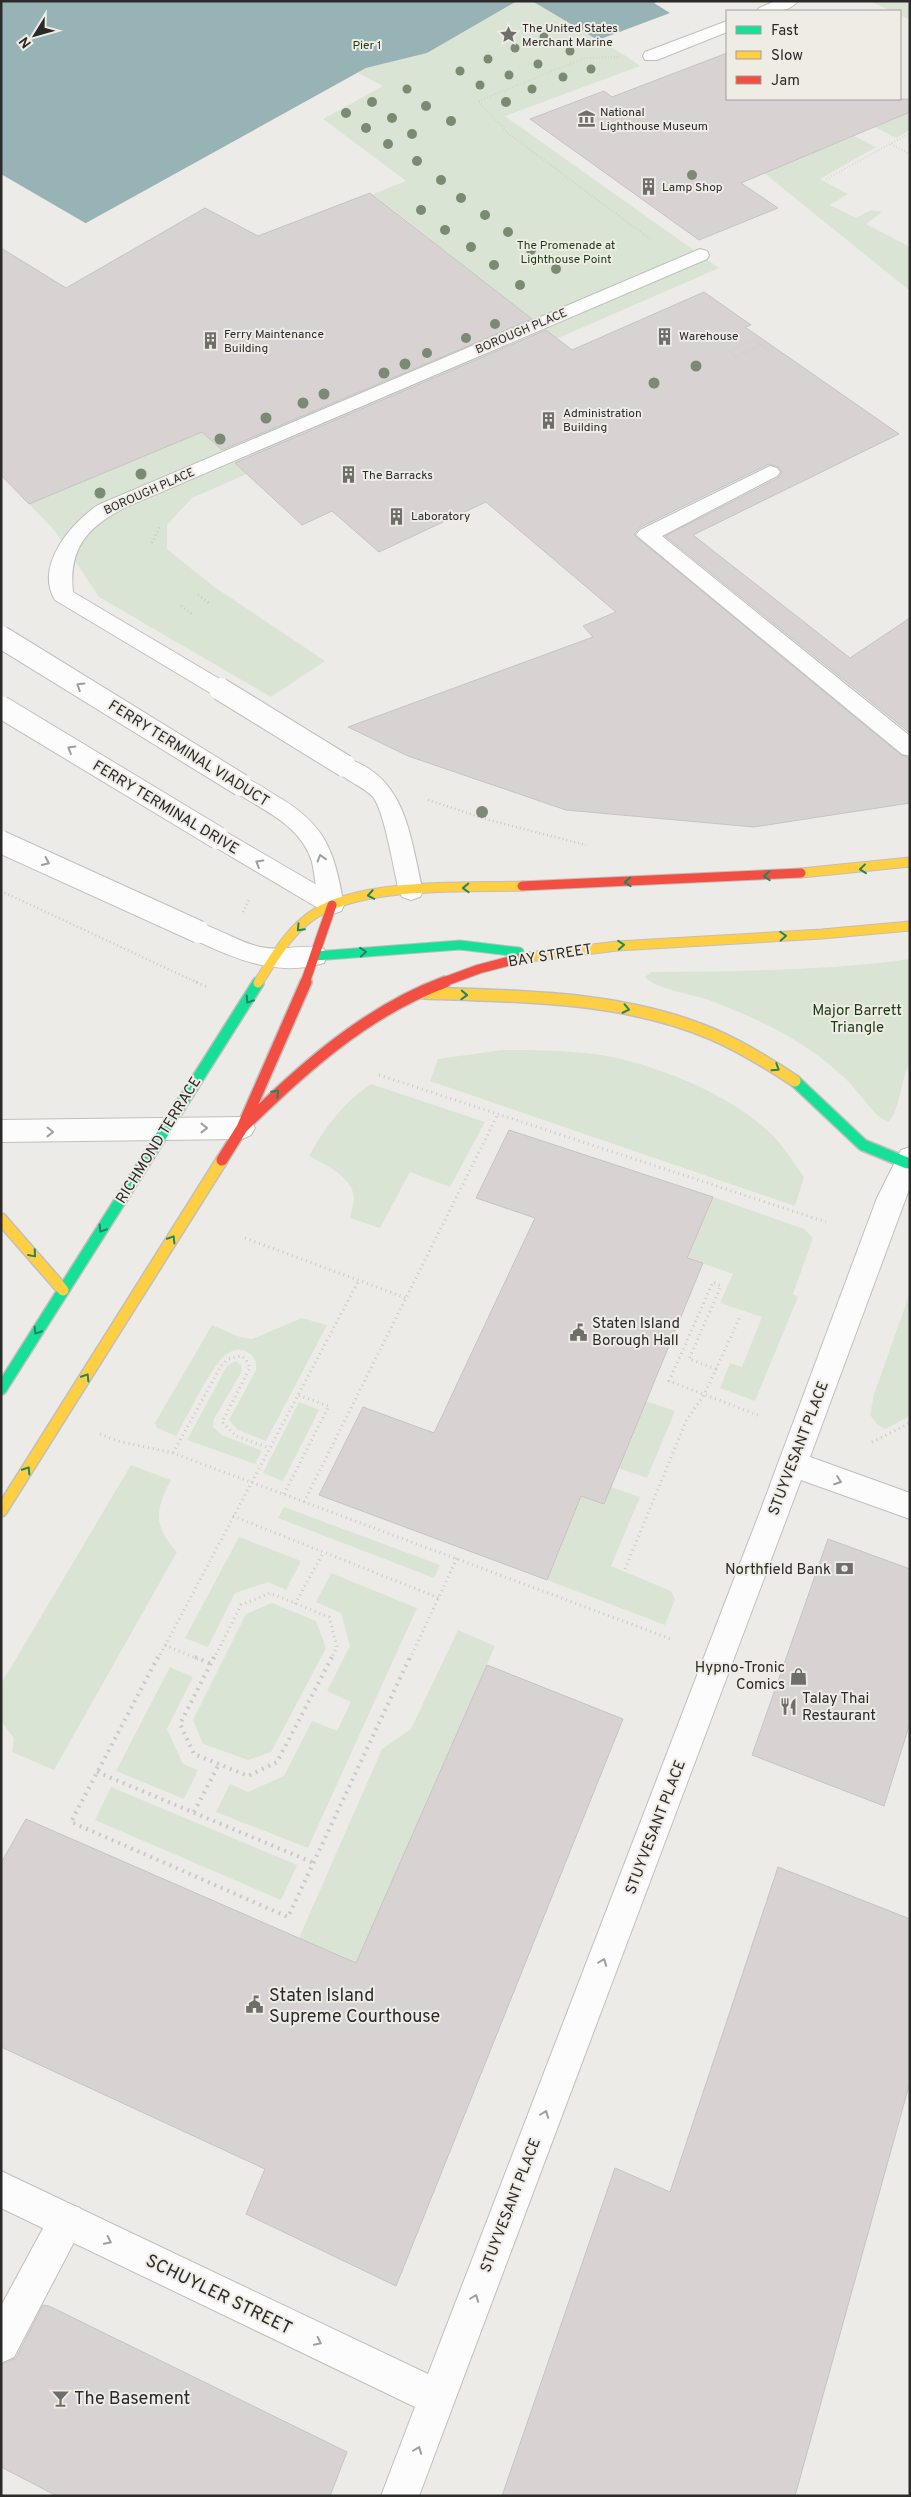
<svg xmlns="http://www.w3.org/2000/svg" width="911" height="2497" font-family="Overpass,sans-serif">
<rect width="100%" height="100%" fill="#edebe8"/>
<path fill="#d9e4d4" d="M517 1H532L626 56 640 66 505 116 719 268 192 498 167 525V549L213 586 325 661 271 697 99 597 55 531 29 504 510 302 373 194 406 181 323 119 383 86 358 73 366 68 427 53Z
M870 1H910V20L900 15V11H891Z
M910 112V130L896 138 875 127Z
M854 136 876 147 820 179 848 194 830 205 856 218 871 210 882 212 866 224 910 247V291L764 173Z
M910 959V1063C901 1077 899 1115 888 1122L879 1117C865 1103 854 1085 838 1072 800 1038 756 1018 709 1000 694 995 653 988 645 977L651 972C737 971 824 971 910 959Z
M502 1050C539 1050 576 1050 612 1057 665 1068 737 1098 774 1137 786 1149 794 1164 804 1177L795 1206 430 1081 438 1059Z
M371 1084 485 1122 450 1187 410 1172 380 1228 350 1218C351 1212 354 1204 354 1198 353 1177 324 1164 309 1156 325 1127 344 1102 371 1084Z
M713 1197 804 1229 813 1238 793 1294 798 1297 755 1401 720 1388 730 1363 742 1367 762 1317 720 1303 733 1274 687 1258Z
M910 1293V1416L885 1429 878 1425 870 1415 874 1394Z
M302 1318 327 1325 266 1441 238 1430 229 1420 256 1370C257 1363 255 1357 249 1353 240 1347 231 1350 224 1356 210 1369 187 1417 176 1436L157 1428 155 1423 212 1325 240 1337 252 1339Z
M236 1361 241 1365 242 1371 214 1419 213 1427 222 1435 262 1451 255 1464 187 1440 227 1366Z
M646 1401 675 1411 647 1478 618 1468Z
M299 1402 319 1410 283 1481 263 1473Z
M131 1465 171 1480C155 1510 153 1526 177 1552L54 1770 12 1752 14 1738 1 1721V1684Z
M611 1487 640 1497 611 1566 671 1591 675 1599 665 1625 547 1580 581 1496Z
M284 1507 440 1565 434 1578 278 1518Z
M239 1537 301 1561 286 1590 268 1582 235 1593 208 1647 185 1638Z
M331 1573 417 1608 308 1848 216 1812 230 1784 248 1792 284 1776 312 1721 337 1731 351 1702 327 1691 350 1646 341 1613 316 1602Z
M272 1603 316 1621 326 1648 271 1752 248 1760 203 1744 193 1720 246 1614Z
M458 1630 495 1646 356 1963 299 1938 382 1749 411 1729Z
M170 1667 193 1677 167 1729 183 1764 198 1770 184 1799 116 1771Z
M111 1787 297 1865 281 1900 95 1820Z"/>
<path fill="#97b3b6" d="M1 1H517L427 53 366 68 1 270Z
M532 1H658L654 3 670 13 598 40Z"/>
<path fill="#edebe8" d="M1 174 87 224 1 270Z"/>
<path fill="#d9d2d3" stroke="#c6c3c3" d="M727 53V99H910V112L741 183 778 208 699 240 530 119 604 91 612 97Z
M370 193 532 319 222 450 202 432 29 504 1 475V248L66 288 205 208 258 236Z
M704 292 751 325 745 327 899 434 693 535 850 658 910 618V733L665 536 778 478 782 472 778 467 769 464 639 528 634 535 901 755 910 758V803L754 827 566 810 408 756 348 727 593 637 583 626 616 612 486 502 379 552 332 511 302 525 235 463 546 330 572 350Z
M509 1130 713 1197 687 1258 703 1263 604 1504 581 1496 547 1580 319 1495 363 1407 434 1433 535 1218 476 1198Z
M828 1539 910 1569V1723L884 1806 752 1755Z
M487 1665 623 1719 396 2286 246 2214 265 2169 1 2047V1863L26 1819 356 1963Z
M778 1867 910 1919V2082L795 2496H502L615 2168 670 2192Z
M43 2305 49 2306 347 2452 330 2496H57L1 2467V2365L16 2358Z"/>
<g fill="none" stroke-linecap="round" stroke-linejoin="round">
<defs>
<path id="lane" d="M700 249 707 251 709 255 707 259 126 507C89 526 68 547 73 592L228 684 231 689 228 694 220 697 212 694 55 600C34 566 72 522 98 505Z
M770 466 777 468 780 472 777 476 662 536 910 736V756L902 754 636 535 640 530Z
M345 758C407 776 410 838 423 891L420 897 411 900 402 897 399 891C394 871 384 810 373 797 362 785 342 780 333 766L337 760Z
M241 777C253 780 264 788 275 795 326 824 334 850 344 905L341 911 332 914 323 911C315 897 316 878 312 862 301 825 263 810 233 791L229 785 233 779Z
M242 1117 251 1121 255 1128 251 1135 242 1139 1 1142V1120Z
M67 2203 80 2208 85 2221 14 2357 1 2363V2306L54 2208Z"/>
<path id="street" d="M775 1H798C789 13 770 12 757 11L759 8Z
M727 21V32L657 60H645L643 56 645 52Z
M218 829 226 832 341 899 344 905 341 911 332 914 323 911 210 844 206 838 210 832Z
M199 923C220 929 240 943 261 947 282 952 304 943 324 949L327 956 324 963C274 978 235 958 190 938L187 932 190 926Z
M910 1147V1187L810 1457 910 1493V1519L801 1480 419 2496H381L415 2407 1 2208V2171L428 2374 761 1509 877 1198 901 1150Z"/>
<path id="fast-far1" d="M315 956 460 945 519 952"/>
<path id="fast" d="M795 1081 863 1145 907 1163
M1 1389 258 983"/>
<path id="slow-far1" d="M801 873 910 862
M521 958 617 946 822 934 910 926
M258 983C274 958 290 929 316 913 366 882 463 888 522 886"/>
<path id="slow" d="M424 993C519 996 623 996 712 1034 742 1047 768 1063 795 1081
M1 1219 63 1290
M1 1511 222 1160"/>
<path id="jam-far1" d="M522 886 801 873
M305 983 332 905
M441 983 479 969 521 958"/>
<path id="jam" d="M242 1128C301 1070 366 1011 445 982
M222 1160 242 1128 306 982"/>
</defs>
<use href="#lane" stroke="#c0bfbd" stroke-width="2"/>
<use href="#street" stroke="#c0bfbd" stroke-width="2"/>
<use href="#fast-far1" stroke="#c0bfbd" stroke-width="11"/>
<use href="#fast" stroke="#c0bfbd" stroke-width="14"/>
<use href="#slow-far1" stroke="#c0bfbd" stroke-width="11"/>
<use href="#slow" stroke="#c0bfbd" stroke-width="14"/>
<use href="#jam-far1" stroke="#c0bfbd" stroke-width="11"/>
<use href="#jam" stroke="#c0bfbd" stroke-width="14"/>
<path stroke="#cac9c8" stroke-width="2" stroke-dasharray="0.5 2.5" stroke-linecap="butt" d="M618 57 585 58 478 101 509 134 650 239
M891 144 910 154
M826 179 910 133
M754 340 761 345 736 357 729 351Z
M761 345 772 353"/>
<path stroke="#cac9c8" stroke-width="2.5" stroke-dasharray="1 3" stroke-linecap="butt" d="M152 543 160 526
M198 595 209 603
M181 606 192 614
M428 800 489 820 586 845
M1 891 198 983
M243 912 249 900"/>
<path stroke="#cac9c8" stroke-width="3" stroke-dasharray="1 4" stroke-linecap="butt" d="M196 982 207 987
M379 1075 826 1222
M245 1238 406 1298
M716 1369 689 1359 721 1286 713 1282 669 1381 760 1416
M100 1434 118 1441 173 1453 671 1639
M872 1442 910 1423
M173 1453 221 1366 228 1359 241 1356 246 1359 250 1368 222 1422 236 1436 269 1448
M284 1494 329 1406 298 1395
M304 1502 498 1114
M233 1516 439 1598
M625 1569 686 1421 704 1395 740 1317
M295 1604 323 1553
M165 1645 198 1659
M158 1659 359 1280
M214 1659 241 1605 270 1593 329 1617 337 1647 331 1659
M410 1659 457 1558"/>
<path stroke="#cac9c8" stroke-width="4" stroke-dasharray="2 5" stroke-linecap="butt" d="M158 1657 71 1822 288 1917 410 1657
M195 1657 211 1664
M214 1657 180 1724 194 1754 248 1776 277 1762 332 1657
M97 1772 314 1863
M194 1812 219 1764"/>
<use href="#lane" fill="#fcfcfc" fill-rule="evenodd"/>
<use href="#street" fill="#fcfcfc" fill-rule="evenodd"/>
<use href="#fast-far1" stroke="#16e098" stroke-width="9"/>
<use href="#fast" stroke="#16e098" stroke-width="11"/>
<use href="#slow-far1" stroke="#ffcf43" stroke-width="9"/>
<use href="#slow" stroke="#ffcf43" stroke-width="11"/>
<use href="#jam-far1" stroke="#f24e42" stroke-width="9"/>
<use href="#jam" stroke="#f24e42" stroke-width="11"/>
<defs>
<path id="lane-bridge" d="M1 637 241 785
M220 689 345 766"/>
<path id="street-bridge" d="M1 707 218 838
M1 842 199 932"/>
</defs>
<use href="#lane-bridge" stroke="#c0bfbd" stroke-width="24" stroke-linecap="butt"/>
<use href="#street-bridge" stroke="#c0bfbd" stroke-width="24" stroke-linecap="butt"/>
<use href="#lane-bridge" stroke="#fcfcfc" stroke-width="22"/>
<use href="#street-bridge" stroke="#fcfcfc" stroke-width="22"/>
</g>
<g fill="#7a8a73">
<circle cx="544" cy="37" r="4.5"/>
<circle cx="515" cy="48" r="4.5"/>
<circle cx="570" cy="51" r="4.5"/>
<circle cx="488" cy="59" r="4.5"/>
<circle cx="538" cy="64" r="4.5"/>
<circle cx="591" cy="69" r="4.5"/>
<circle cx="460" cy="71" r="4.5"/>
<circle cx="509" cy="75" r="4.5"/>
<circle cx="563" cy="77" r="4.5"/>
<circle cx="480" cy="85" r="4.5"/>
<circle cx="407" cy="89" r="4.5"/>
<circle cx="532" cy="89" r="4.5"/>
<circle cx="372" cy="102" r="5"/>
<circle cx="506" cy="102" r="5"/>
<circle cx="426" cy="106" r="5"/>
<circle cx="346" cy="113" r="5"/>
<circle cx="392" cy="118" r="5"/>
<circle cx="451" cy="121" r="5"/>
<circle cx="366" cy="128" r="5"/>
<circle cx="412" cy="134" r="5"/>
<circle cx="388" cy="144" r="5"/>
<circle cx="417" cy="161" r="5"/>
<circle cx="692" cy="175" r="5"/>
<circle cx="441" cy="180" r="5"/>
<circle cx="461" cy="198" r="5"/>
<circle cx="421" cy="210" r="5"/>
<circle cx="485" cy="215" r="5"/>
<circle cx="445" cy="230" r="5"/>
<circle cx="508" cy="232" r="5"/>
<circle cx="471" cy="247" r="5"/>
<circle cx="531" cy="250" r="5"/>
<circle cx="494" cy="265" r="5"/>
<circle cx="556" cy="269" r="5"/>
<circle cx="520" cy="285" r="5"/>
<circle cx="495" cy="324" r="5"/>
<circle cx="466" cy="338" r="5"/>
<circle cx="427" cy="353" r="5"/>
<circle cx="405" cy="364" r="5.5"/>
<circle cx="696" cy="366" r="5.5"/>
<circle cx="384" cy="373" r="5.5"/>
<circle cx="654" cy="383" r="5.5"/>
<circle cx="324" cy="394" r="5.5"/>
<circle cx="303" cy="403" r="5.5"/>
<circle cx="266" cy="418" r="5.5"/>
<circle cx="220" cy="439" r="5.5"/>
<circle cx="141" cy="474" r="5.5"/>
<circle cx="100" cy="493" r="5.5"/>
<circle cx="482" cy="812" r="6"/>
</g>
<defs><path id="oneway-chevron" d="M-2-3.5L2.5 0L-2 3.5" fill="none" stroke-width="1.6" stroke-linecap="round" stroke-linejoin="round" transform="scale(1.25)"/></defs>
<g stroke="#9e9e9d">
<use href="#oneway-chevron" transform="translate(80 686) rotate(-148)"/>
<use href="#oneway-chevron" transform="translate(71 749) rotate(-149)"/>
<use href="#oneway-chevron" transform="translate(321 858) rotate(-107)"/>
<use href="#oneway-chevron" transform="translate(46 862) rotate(25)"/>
<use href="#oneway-chevron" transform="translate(259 863) rotate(-149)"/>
<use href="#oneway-chevron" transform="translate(204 1128)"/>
<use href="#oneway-chevron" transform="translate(50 1132) rotate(1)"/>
<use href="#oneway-chevron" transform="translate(838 1481) rotate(20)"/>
<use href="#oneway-chevron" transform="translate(603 1962) rotate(-69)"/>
<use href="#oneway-chevron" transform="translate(545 2114) rotate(-69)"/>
<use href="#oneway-chevron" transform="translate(108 2241) rotate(26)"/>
<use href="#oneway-chevron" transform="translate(475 2298) rotate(-69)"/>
<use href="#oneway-chevron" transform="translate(318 2342) rotate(26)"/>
<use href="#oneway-chevron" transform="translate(418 2450) rotate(-69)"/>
</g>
<g stroke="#208560">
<use href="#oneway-chevron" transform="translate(863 869) rotate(174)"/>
<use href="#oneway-chevron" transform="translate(767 876) rotate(177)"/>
<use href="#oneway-chevron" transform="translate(628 882) rotate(178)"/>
<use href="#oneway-chevron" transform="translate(466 888) rotate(178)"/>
<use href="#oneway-chevron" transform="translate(371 895) rotate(170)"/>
<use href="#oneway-chevron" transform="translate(300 928) rotate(133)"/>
<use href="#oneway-chevron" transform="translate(783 936) rotate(-3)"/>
<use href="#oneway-chevron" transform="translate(621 945) rotate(-4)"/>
<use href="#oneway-chevron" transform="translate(363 952) rotate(-5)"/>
<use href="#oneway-chevron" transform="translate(464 995) rotate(2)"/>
<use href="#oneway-chevron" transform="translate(249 1000) rotate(123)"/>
<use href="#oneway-chevron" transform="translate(626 1009) rotate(12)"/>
<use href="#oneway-chevron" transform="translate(776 1068) rotate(33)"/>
<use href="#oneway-chevron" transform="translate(276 1093) rotate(-45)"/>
<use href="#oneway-chevron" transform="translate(102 1229) rotate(122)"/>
<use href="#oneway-chevron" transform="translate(172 1239) rotate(-58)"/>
<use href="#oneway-chevron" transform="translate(33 1254) rotate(49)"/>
<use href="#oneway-chevron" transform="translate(37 1331) rotate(122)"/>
<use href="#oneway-chevron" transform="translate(86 1377) rotate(-58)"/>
<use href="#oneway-chevron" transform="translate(27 1470) rotate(-58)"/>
</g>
<defs>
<symbol id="sight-bare" viewBox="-9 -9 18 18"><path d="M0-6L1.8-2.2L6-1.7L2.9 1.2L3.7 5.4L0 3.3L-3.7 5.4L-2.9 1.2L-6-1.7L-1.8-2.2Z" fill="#6f6e6b" stroke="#efece6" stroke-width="2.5" paint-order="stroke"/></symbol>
<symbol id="museum-bare" viewBox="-9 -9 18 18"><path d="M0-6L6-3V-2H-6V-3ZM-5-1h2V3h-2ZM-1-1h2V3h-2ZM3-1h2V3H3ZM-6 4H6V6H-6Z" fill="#6f6e6b" stroke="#efece6" stroke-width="2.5" paint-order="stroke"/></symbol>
<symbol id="building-bare" viewBox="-9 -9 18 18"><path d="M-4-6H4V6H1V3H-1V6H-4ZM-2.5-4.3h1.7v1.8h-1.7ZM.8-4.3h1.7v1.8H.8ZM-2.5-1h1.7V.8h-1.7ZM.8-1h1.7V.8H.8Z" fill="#6f6e6b" stroke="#efece6" stroke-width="2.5" paint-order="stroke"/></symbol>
<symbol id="civic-bare" viewBox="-9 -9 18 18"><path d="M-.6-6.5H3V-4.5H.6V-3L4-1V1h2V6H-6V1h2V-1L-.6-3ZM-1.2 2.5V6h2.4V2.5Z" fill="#6f6e6b" stroke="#efece6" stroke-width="2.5" paint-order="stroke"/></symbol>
<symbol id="bank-bare" viewBox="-9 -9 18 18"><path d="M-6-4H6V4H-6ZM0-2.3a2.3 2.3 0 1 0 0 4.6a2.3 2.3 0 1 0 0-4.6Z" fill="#6f6e6b" stroke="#efece6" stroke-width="2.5" paint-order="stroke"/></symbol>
<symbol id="shop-bare" viewBox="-9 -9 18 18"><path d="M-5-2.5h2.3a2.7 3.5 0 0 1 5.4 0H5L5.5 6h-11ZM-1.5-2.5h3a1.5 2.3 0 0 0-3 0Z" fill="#6f6e6b" stroke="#efece6" stroke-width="2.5" paint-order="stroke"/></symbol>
<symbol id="restaurant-bare" viewBox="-9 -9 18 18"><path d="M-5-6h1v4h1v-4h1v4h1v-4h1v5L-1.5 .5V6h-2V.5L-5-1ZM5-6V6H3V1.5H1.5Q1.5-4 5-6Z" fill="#6f6e6b" stroke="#efece6" stroke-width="2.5" paint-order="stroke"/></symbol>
<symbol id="bar-bare" viewBox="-9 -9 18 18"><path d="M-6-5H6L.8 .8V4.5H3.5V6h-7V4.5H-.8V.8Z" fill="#6f6e6b" stroke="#efece6" stroke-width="2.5" paint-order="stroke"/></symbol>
</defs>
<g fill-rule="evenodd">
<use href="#sight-bare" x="496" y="22" width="25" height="25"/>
<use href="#museum-bare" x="574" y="106" width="25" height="25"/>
<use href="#building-bare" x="636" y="174" width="25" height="25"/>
<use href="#building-bare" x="652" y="324" width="25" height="25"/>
<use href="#building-bare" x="198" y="328" width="25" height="25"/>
<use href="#building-bare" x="536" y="408" width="25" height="25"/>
<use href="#building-bare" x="336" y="462" width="25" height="25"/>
<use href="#building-bare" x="384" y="504" width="25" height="25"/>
<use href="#civic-bare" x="566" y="1320" width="25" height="25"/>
<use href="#bank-bare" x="832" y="1556" width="25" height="25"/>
<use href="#shop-bare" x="786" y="1664" width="25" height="25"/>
<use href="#restaurant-bare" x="776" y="1694" width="25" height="25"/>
<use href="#civic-bare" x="242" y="1992" width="25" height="25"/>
<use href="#bar-bare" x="48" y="2386" width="25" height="25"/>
</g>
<g text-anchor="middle" stroke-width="4" stroke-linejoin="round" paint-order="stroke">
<g font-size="12" fill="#2b2a28" stroke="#efece6" text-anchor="start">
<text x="522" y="32">The United States<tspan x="522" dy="14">Merchant Marine</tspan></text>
<text x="600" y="116">National<tspan x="600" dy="14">Lighthouse Museum</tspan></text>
<text x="662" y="191">Lamp Shop</text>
<text x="224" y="338">Ferry Maintenance<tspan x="224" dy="14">Building</tspan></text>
<text x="679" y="340">Warehouse</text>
<text x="563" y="417">Administration<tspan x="563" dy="14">Building</tspan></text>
<text x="362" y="479">The Barracks</text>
<text x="411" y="520">Laboratory</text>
</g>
<g font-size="12" fill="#1b3b13" stroke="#efece6">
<text x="367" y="49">Pier 1</text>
<text x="566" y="249">The Promenade at<tspan x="566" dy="14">Lighthouse Point</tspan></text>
</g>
<g font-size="12" fill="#2b2a28" stroke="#efece6">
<text transform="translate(521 331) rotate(-23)" y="4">BOROUGH PLACE</text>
<text transform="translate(149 491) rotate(-24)" y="4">BOROUGH PLACE</text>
</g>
<g font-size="15" fill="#2b2a28" stroke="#efece6">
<text transform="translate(189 753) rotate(32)" y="5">FERRY TERMINAL VIADUCT</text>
<text transform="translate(166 807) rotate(31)" y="5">FERRY TERMINAL DRIVE</text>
<text transform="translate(550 955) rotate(-9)" y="5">BAY STREET</text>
<text transform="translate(158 1140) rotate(-58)" y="5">RICHMOND TERRACE</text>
<text transform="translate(798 1448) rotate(-69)" y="5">STUYVESANT PLACE</text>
<text transform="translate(655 1827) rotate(-69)" y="5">STUYVESANT PLACE</text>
<text transform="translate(510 2205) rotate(-69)" y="5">STUYVESANT PLACE</text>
</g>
<g font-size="15" fill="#1b3b13" stroke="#efece6">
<text x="857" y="1015">Major Barrett<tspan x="857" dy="17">Triangle</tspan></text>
</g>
<g font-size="15" fill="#2b2a28" stroke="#efece6" text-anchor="start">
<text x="592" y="1328">Staten Island<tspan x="592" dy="17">Borough Hall</tspan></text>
<text x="831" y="1574" text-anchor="end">Northfield Bank</text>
<text x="785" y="1672" text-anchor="end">Hypno-Tronic<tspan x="785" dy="17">Comics</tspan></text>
<text x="802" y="1703">Talay Thai<tspan x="802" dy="17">Restaurant</tspan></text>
</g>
<g font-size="18" fill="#2b2a28" stroke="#efece6" text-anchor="start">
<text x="269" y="2001">Staten Island<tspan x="269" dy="21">Supreme Courthouse</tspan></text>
<text x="74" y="2404">The Basement</text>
</g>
<g font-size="18" fill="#2b2a28" stroke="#efece6">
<text transform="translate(219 2294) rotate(26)" y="6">SCHUYLER STREET</text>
</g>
</g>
<rect width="911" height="2497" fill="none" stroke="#2b2a28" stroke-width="5"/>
<rect x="726" y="10" width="175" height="90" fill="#efece6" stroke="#a19e9a"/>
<rect x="736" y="26" width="25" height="8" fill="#16e098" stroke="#a19e9a"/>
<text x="771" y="35" font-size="15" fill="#2b2a28">Fast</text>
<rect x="736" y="51" width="25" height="8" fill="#ffcf43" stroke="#a19e9a"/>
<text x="771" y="60" font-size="15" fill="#2b2a28">Slow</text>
<rect x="736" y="76" width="25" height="8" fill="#f24e42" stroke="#a19e9a"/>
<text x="771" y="85" font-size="15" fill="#2b2a28">Jam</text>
<g transform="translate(35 35) rotate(233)" stroke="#efece6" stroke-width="4" paint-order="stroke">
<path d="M0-4L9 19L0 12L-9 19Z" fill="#2b2a28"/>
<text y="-8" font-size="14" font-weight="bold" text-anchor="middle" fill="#2b2a28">N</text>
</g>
</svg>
